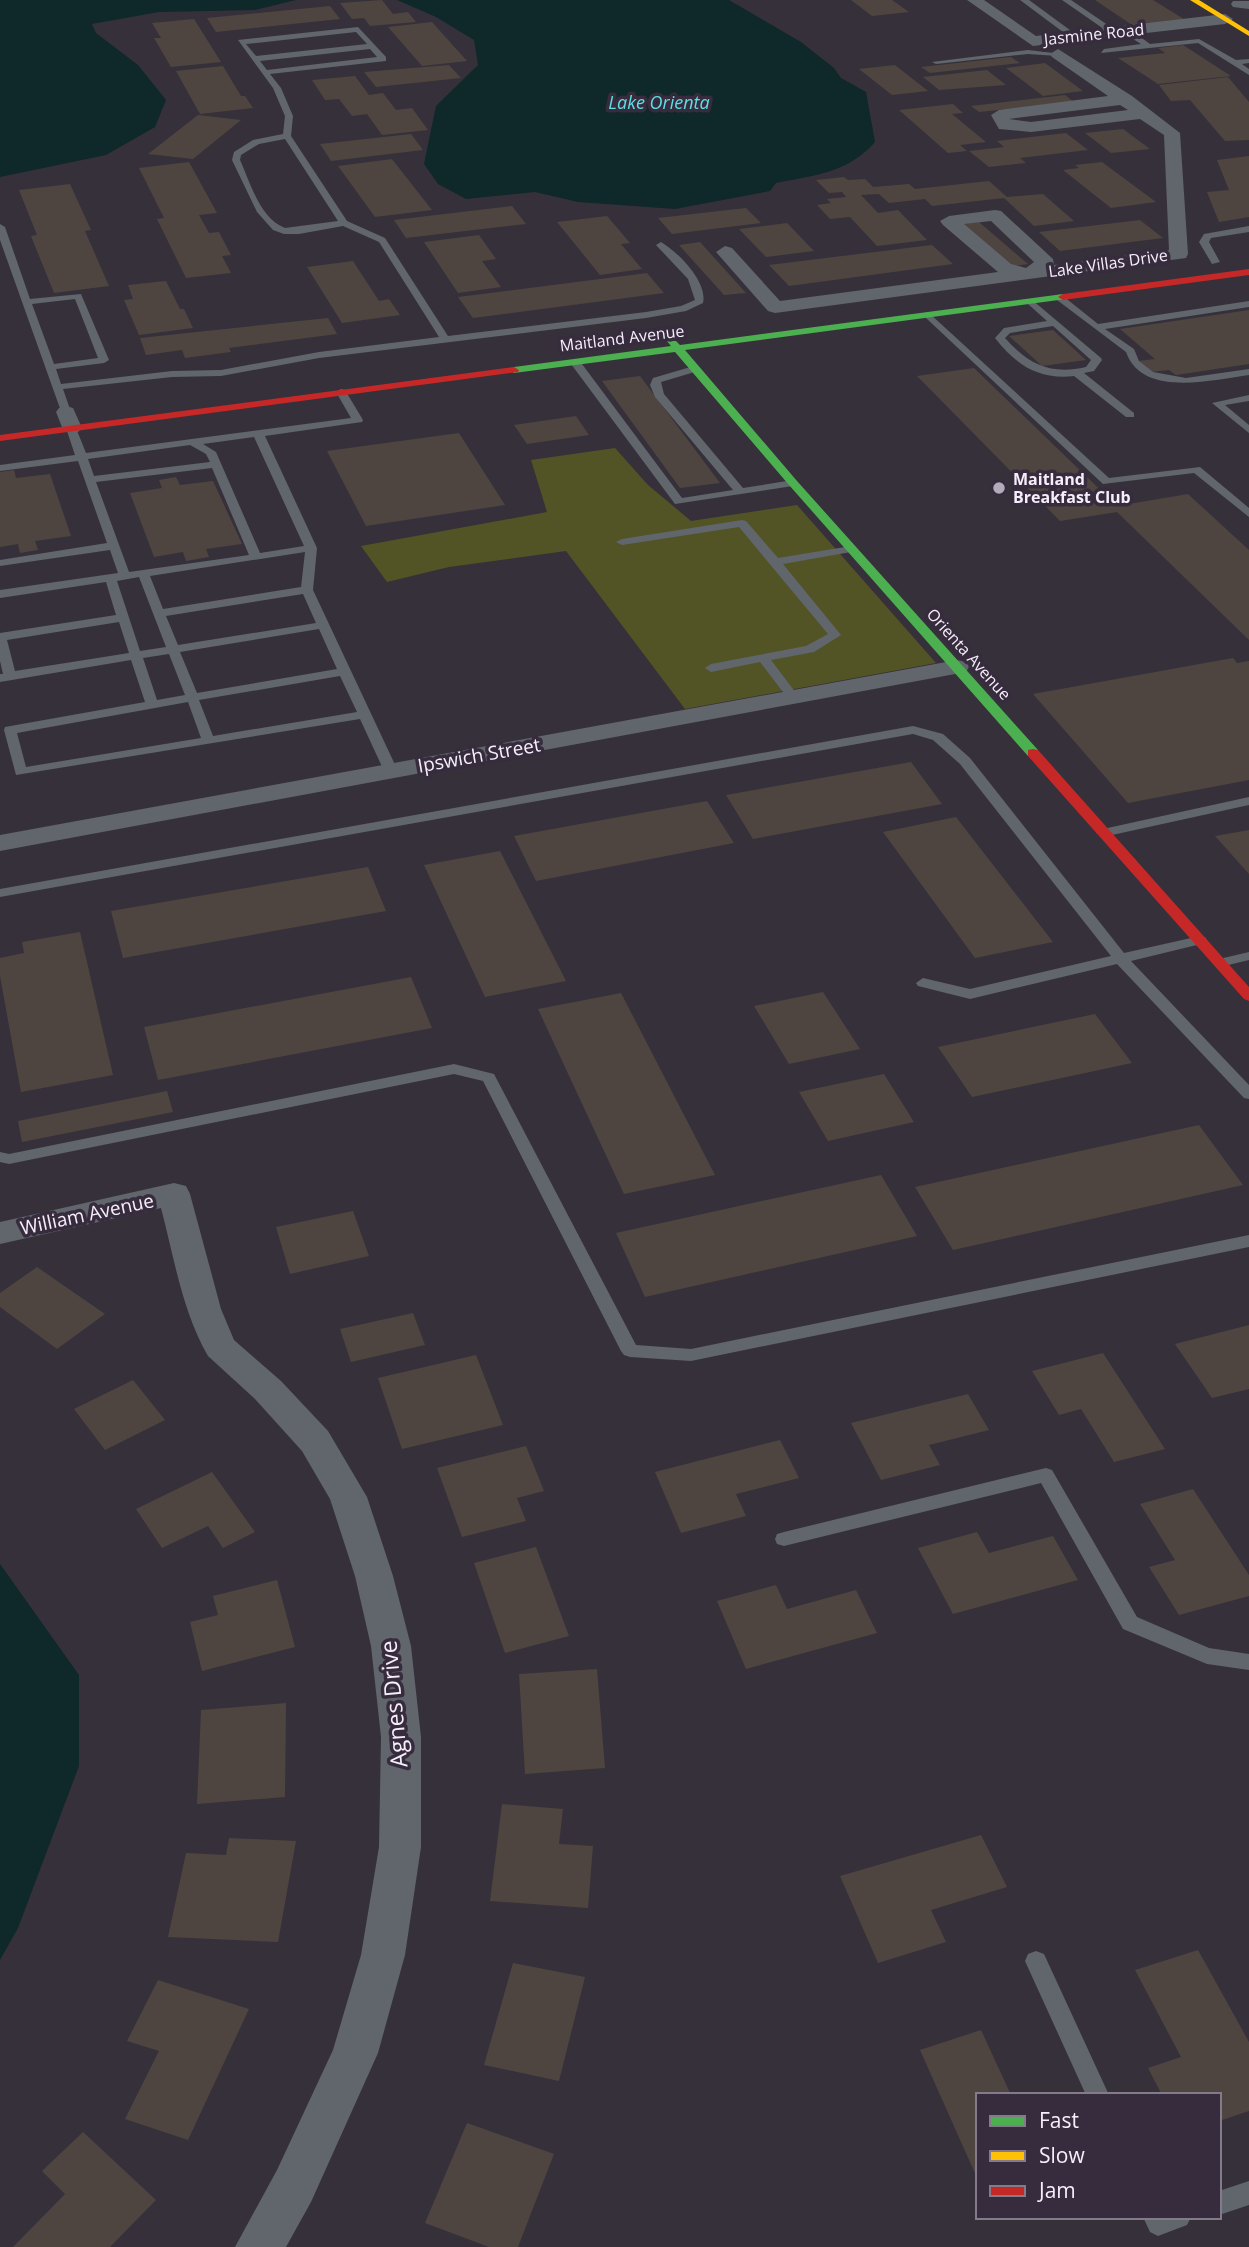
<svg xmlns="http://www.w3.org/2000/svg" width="1249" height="2247" font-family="'Open Sans',sans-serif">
<rect width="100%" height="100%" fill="#36303a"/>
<path fill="#535425" d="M615 448 648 485 691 521 797 505 936 663 685 709 566 551 449 567 387 582 361 546 547 512 531 460Z"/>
<path fill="#0f282a" d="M0 0H296L255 10 159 12 92 24 96 33 138 65 166 100 155 127 106 155 0 177Z
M397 0H729L801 42 834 68 841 78 866 92 875 142C848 173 815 175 776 183L770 191 675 209 578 202 535 192 466 199 438 184 424 164 436 106 478 65 474 40 436 17Z
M0 1564 79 1675V1766L18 1928 0 1960Z"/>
<path fill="#4e4540" d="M382 0 393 14 408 12 416 22 370 26 364 18 352 19 340 3Z
M851 0H892L909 12 872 16Z
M1095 0H1153L1187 21 1135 27Z
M330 6 340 19 216 32 207 18Z
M194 19 221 62 171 67 154 38H161L152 23Z
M432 22 467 61 422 66 388 27Z
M1183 45 1231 76 1158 84 1118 58 1165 53 1158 48Z
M1011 57 1020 63 930 73 921 67Z
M1045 63 1083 91 1043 96 1006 68Z
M449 65 461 78 376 87 364 72Z
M895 65 928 91 892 95 859 69Z
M223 66 241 96H245L253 108 200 114 176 71Z
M987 70 1006 85 939 90 923 77Z
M355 76 369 95 383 93 396 110 412 108 428 130 382 135 367 114 352 116 339 99 325 100 312 80Z
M1228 77 1249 102V140L1225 141 1190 100 1171 101 1159 85Z
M1065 95 1074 102 979 112 971 106Z
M953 104 963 113 952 114 986 142 960 145 967 151 948 153 899 110Z
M198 115 241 120 193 159 148 154Z
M1123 129 1150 149 1111 153 1085 133Z
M1066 133 1088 150 1020 158 1026 163 989 167 969 151 1004 147 997 141Z
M411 134 423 150 331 161 320 144Z
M1249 156V217L1219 222 1207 192 1229 190 1217 160Z
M392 159 432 210 375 217 338 166Z
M189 162 217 213 199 215 209 233 219 232 231 255 222 256 231 273 186 278 157 219 164 218 139 168Z
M1102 162 1156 202 1111 208 1063 170 1079 168 1075 165Z
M844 177 848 180 865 179 873 187 909 184 915 189 989 181 1007 197 1043 194 1074 221 1034 226 1004 198 932 206 925 199 889 203 879 194 861 195 878 213 898 210 927 240 877 246 850 217 830 219 817 205 831 203 827 199 846 197 842 192 829 193 816 180Z
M70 184 91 230 85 231 109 286 54 293 31 236 37 235 19 190Z
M512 206 526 224 406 238 394 220Z
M746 208 761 223 672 234 658 218Z
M607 216 630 243 621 244 642 269 600 275 557 222Z
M1140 220 1163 238 1060 251 1039 232Z
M979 222 1028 264 1008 267 959 224Z
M787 223 814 251 766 257 739 229Z
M479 235 496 259 482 261 501 287 458 293 424 242Z
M700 242 746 293 724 295 679 245Z
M932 245 953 264 789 286 769 265Z
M353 261 379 301 389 299 400 315 342 323 307 267Z
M647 273 664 293 473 318 458 297Z
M166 281 180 309H184L193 328 139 335 124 300 133 299 128 285Z
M1249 310V364L1176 375 1169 370 1151 372 1138 361 1155 359 1120 329Z
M328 318 337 334 229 348 231 352 185 358 182 350 146 355 140 338Z
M1053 330 1086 360 1042 366 1009 336Z
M974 368 1117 506 1188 494 1249 550V640L1117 512 1060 521 917 376Z
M640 376 720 483 680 488 602 381Z
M576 416 589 435 527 444 514 425Z
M459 433 505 505 366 526 327 451Z
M14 470 16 478 50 474 71 536 35 541 38 550 20 553 18 544 0 547V472Z
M176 477 180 485 213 481 242 544 206 549 209 557 186 561 183 552 154 557 130 493 162 488 159 480Z
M1233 658 1237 663 1249 661V780L1128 803 1033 694Z
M911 762 942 804 753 839 726 795Z
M707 801 734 843 536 881 514 836Z
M956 817 1053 942 975 958 883 832Z
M1249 830V874L1215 836Z
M500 851 566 981 485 997 424 865Z
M368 867 386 911 123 958 111 911Z
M80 932 113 1075 21 1092 0 976V958L24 953 22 942Z
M411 977 432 1028 158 1080 144 1027Z
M823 992 860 1049 789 1064 754 1006Z
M621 993 715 1175 624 1194 538 1009Z
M1095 1014 1132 1063 972 1097 938 1047Z
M884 1074 914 1122 828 1141 799 1092Z
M167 1091 173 1112 22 1142 18 1121Z
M1199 1125 1243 1185 953 1250 915 1187Z
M881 1175 917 1236 645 1297 616 1233Z
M353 1211 369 1256 290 1274 276 1227Z
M37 1267 105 1314 57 1349 0 1307V1293Z
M413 1313 425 1345 351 1362 340 1329Z
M1249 1325V1389L1212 1398 1175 1344Z
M1103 1353 1165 1449 1114 1462 1081 1409 1059 1415 1032 1371Z
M476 1355 503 1425 402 1449 378 1378Z
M133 1380 165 1420 105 1450 74 1409Z
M968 1394 989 1430 929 1445 940 1465 881 1480 851 1423Z
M780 1440 799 1478 736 1494 746 1516 681 1533 655 1472Z
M526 1446 544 1491 517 1498 526 1521 462 1537 437 1468Z
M212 1472 255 1532 223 1548 208 1526 162 1548 136 1509Z
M1193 1489 1249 1575V1596L1179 1615 1149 1567 1175 1560 1140 1504Z
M977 1532 989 1553 1053 1536 1078 1580 953 1614 918 1548Z
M536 1547 569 1636 505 1653 474 1563Z
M277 1580 295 1647 202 1671 190 1622 218 1615 213 1596Z
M776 1585 787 1609 856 1590 877 1633 746 1669 717 1601Z
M597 1669 605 1768 525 1774 519 1674Z
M286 1703 285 1797 197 1804 201 1710Z
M502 1804 563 1809 559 1844 593 1846 588 1908 490 1901Z
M981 1835 1007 1887 931 1910 946 1942 878 1963 840 1876Z
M229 1838 296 1841 278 1942 168 1937 186 1853 226 1855Z
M1198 1950 1249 2042V2111L1219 2121V2095H1162L1148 2068 1181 2057 1135 1970Z
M513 1963 585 1977 559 2081 484 2065Z
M158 1980 249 2009 188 2140 125 2119 159 2051 127 2041Z
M981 2030 1011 2095H978V2180L920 2050Z
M467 2123 554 2154 518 2247H489L425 2223Z
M83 2132 156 2200 110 2247H13L65 2194 42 2171Z"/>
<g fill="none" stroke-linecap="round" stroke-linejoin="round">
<path fill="#60666c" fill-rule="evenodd" d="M1020 0H1029L1078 36 1071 38Z
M1062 0H1071L1118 32 1111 34Z
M358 27 386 57V61L270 74 281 88 293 116 291 136 347 221 385 238 448 336 646 312 681 306 695 300 688 279 656 245 661 242C678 252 708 282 703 303L686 311 646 318 319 358 221 376 172 377 63 389 71 412 62 414 0 240V224L5 227 30 299 81 294 109 360 104 363 56 369 61 384 172 371 221 370 319 352 439 337 379 242 343 226 299 234H284L273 230 257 212 232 160 234 152 253 140 283 134 285 116 273 88 238 40ZM356 32 367 44 256 56 246 44ZM370 49 377 57 267 70 260 61ZM285 139 338 221 285 228C260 219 250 182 240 160L241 155 259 144ZM75 299 98 358 54 364 32 304Z
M1122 28H1128L1150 44 1199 39 1236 60 1249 59V63L1242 64 1249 69V75L1198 43 1101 53 1104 49 1141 44 1122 32Z
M1028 50 1062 54 1058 56 1028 54 936 64 932 62Z
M1249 226V232L1211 238 1209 242 1220 262 1212 264 1199 242 1204 234Z
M1057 296H1063L1098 324 1249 301V307L1105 329 1134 349 1139 361 1153 372 1186 378 1249 369V375C1212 380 1142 398 1126 352L1057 300Z
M1031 299 1101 358 1102 360 1094 371 1084 373 1134 413V417H1126L1074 376C1039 380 1016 365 995 338L1004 328 1047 321 1028 304 1026 302ZM1053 326 1091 360 1086 367C1051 375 1029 365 1005 338L1010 333Z
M929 313 1109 478 1200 467 1249 508V517L1194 473 1103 484 926 318V314Z
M571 360H579L682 498 733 490 655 397 650 385 653 378 694 366 699 369 698 371 661 382 664 394 743 488 793 480 798 483 793 486 675 504 571 364Z
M341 389 345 390 363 420 362 422 265 436 317 548 313 590 398 771 396 774 391 775 384 771 360 719 16 775 4 730 5 727 145 702 131 660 0 682V674H3L0 661V633L116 615 106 582 0 598V590L118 573 110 550 0 566V560L107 543 78 461 0 471V465L75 455 66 428 71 425 76 428 86 453 351 418 336 392ZM254 437 304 546 260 553 216 452 203 444ZM190 445 206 454 210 462 94 476 88 459ZM212 468 249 555 129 572 96 482ZM305 552 301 587 163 609 150 576ZM139 577 166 647 140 651 117 581ZM303 594 316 623 178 645 166 616ZM119 622 129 653 15 671 7 640ZM319 629 337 669 197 693 180 652ZM169 654 185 695 157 700 143 658ZM340 676 357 712 213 736 199 700ZM188 702 201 738 26 767 17 733Z
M1249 395V401L1225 405 1249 425V433L1212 403Z
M742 520 746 521 778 558 851 546 857 549 851 552 783 564 841 635 814 652 771 660 799 697 797 700H789L760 662 711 672 705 668 711 664 806 646 828 634 739 527 622 545 616 542 622 539Z
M913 726 943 734 970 758 1124 953 1200 936 1205 937 1207 940 1205 943 1131 961 1249 1085V1099L1244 1098 1117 964 970 999 918 986 916 983 923 978 970 989 1111 956 960 764 933 740 913 734 0 897V889Z
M1249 797V805L1103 837 1096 833 1103 829Z
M1249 952V960L1220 967 1213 963 1215 960Z
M454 1064 494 1074 636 1345 691 1349 1249 1235V1247L691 1361 630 1357 624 1355 621 1351 483 1081 454 1074 9 1164 0 1162V1152L9 1154Z
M1046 1468 1052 1470 1137 1617 1209 1648 1249 1654V1670L1207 1664 1123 1629 1041 1483 784 1546 777 1544 775 1539 777 1534 784 1532Z
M1036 1951 1044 1954 1109 2095H1086L1025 1961 1028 1954Z
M1249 2181V2205L1219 2215V2191Z
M1143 2217H1191L1187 2225 1158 2236 1150 2232Z"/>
<path fill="#60666c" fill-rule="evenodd" d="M967 0H984L1036 36 1225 14 1233 19 1225 24 1033 46Z
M1233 1H1249V9L1233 7 1231 4Z
M1058 49 1132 96 1180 133 1188 254 1186 258 775 313 768 311 716 252 725 246 732 248 780 301 998 272 943 225 940 221 949 216 995 210 1001 211 1053 259 1054 265 1169 250 1164 135 1140 119 1031 132 999 129 991 115 999 110 1108 96 1052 57 1050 54ZM1120 105 1128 110 1031 122 1009 119ZM991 221 1034 262 1026 268 1011 264 964 224Z
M66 406 73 408 82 428 78 432H64L56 412 59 408Z
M957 660 966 662 969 667 966 672 0 851V835Z
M174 1183 186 1186 190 1194 221 1309 234 1340 281 1381 328 1431 367 1497 393 1576 411 1646 421 1737V1847L405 1955 378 2053 311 2202 286 2247H235L277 2170 333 2050 361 1955 379 1847 381 1737 371 1646 355 1576 330 1499 302 1451 255 1399 208 1356C182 1311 174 1257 161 1208L0 1244V1222Z"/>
<path fill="#4caf50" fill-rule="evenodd" d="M1063 294 1066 295V299L685 350 797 481 1038 750V756H1028L789 485 675 352 514 373 509 370 514 367 671 346 660 333 665 330 680 345Z"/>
<path fill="#ffc107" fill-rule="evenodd" d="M1190 0H1199L1249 31V36Z"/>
<path fill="#c62828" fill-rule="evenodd" d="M1249 269V275L1063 300 1058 297 1063 294Z
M514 367 519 370 518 372 0 441V435Z
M1033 749 1038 750 1249 987V1001L1244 999 1028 756V750Z"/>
</g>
<circle fill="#b3acb7" stroke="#372c3e" stroke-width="2.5" cx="999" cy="488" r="7"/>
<g text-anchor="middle" stroke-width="7" stroke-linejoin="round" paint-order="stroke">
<g font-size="16" fill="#f6effb" stroke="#372c3e">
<text transform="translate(1094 34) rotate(-6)" y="6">Jasmine Road</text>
<text transform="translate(1108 263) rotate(-8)" y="6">Lake Villas Drive</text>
<text transform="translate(622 338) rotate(-7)" y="6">Maitland Avenue</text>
<text transform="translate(969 654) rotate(48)" y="6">Orienta Avenue</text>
</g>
<g font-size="16" font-weight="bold" fill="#f6effb" stroke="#372c3e" text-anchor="start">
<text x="1013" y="485">Maitland<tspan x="1013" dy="18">Breakfast Club</tspan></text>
</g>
<g font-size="18" font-style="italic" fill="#5ddfe3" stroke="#372c3e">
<text x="659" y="109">Lake Orienta</text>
</g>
<g font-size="19" fill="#f6effb" stroke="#372c3e">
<text transform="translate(479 755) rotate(-10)" y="7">Ipswich Street</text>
<text transform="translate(87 1214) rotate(-12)" y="7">William Avenue</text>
</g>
<g font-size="23" fill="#f6effb" stroke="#372c3e">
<text transform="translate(394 1704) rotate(-95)" y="8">Agnes Drive</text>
</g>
</g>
<rect x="976" y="2093" width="245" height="126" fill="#372c3e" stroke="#837a8a" stroke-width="2"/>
<rect x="990" y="2116" width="35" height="10" fill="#4caf50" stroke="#837a8a" stroke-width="2"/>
<text x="1039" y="2128" font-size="21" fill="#f6effb">Fast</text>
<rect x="990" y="2151" width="35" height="10" fill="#ffc107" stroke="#837a8a" stroke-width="2"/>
<text x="1039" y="2163" font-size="21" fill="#f6effb">Slow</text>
<rect x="990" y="2186" width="35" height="10" fill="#c62828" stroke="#837a8a" stroke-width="2"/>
<text x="1039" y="2198" font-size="21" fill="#f6effb">Jam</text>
</svg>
